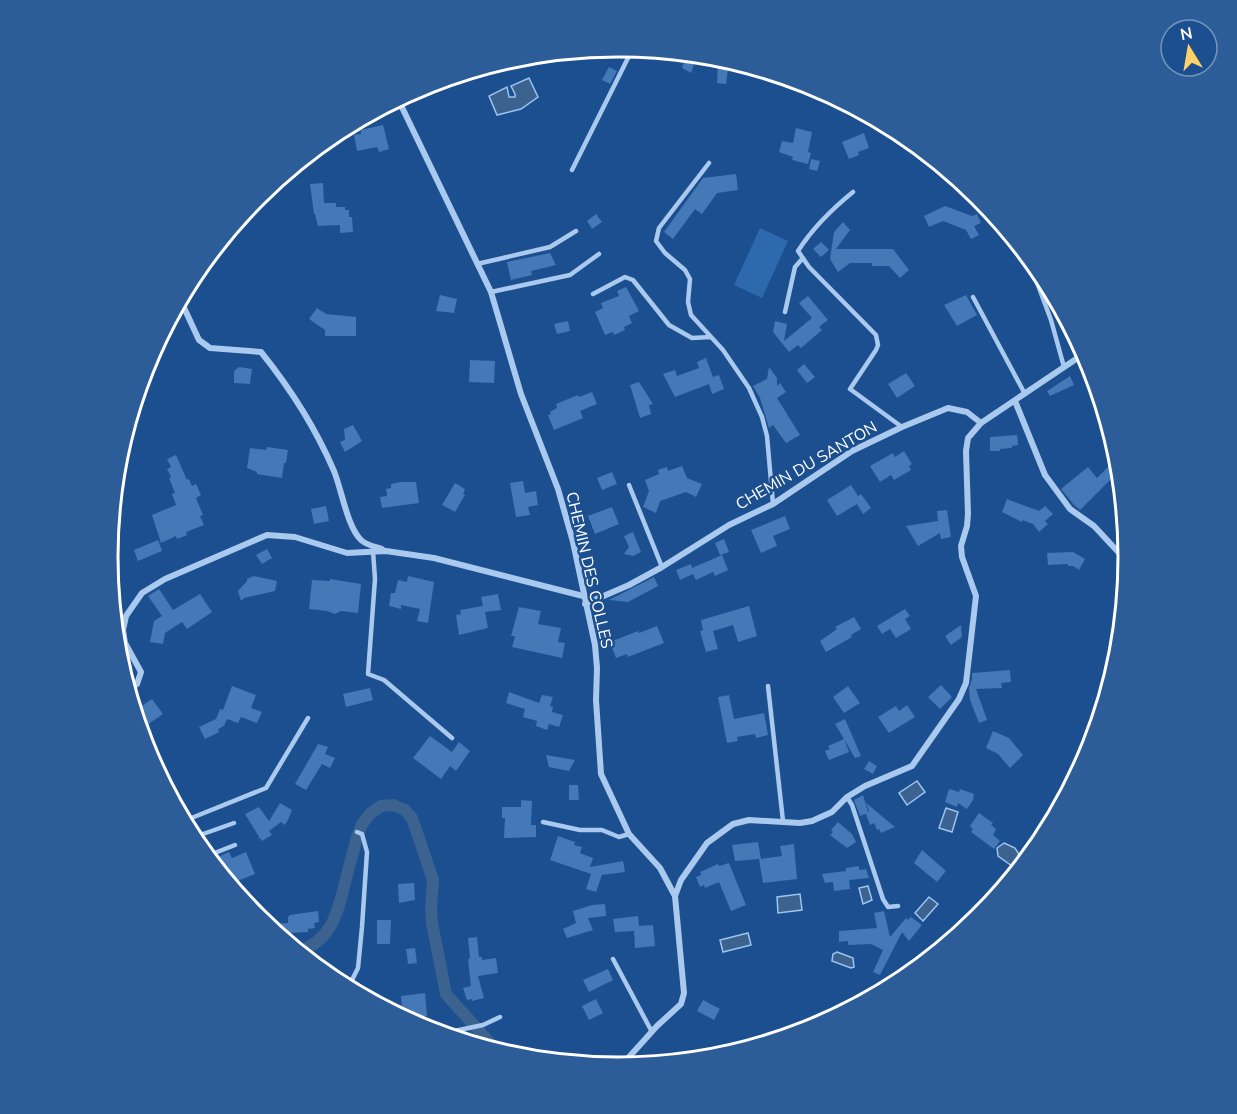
<svg xmlns="http://www.w3.org/2000/svg" width="1237" height="1114" font-family="'Nunito Sans',sans-serif">
<rect width="100%" height="100%" fill="#1b4f8f"/>
<path fill="#2e69ad" d="M760 228 788 241 762 298 734 285Z"/>
<path fill="#3c6290" stroke="#9cc4f0" stroke-width="1.5" d="M529 78 538 97 521 109 497 115 489 96 507 87 509 97H515V94L511 86Z
M917 781 925 792 907 805 899 793Z
M946 808 958 812 952 832 939 828Z
M1004 843 1015 848 1020 856 1018 864 1012 866 998 856 997 848Z
M868 886 872 900 863 904 859 888Z
M800 894 802 910 778 913 777 897Z
M929 897 938 904 923 921 915 913Z
M748 933 751 945 723 952 720 940Z
M837 952 853 958 854 967 851 968 832 961 833 954Z"/>
<g fill="none" stroke-linecap="round" stroke-linejoin="round">
<path stroke="#3c6290" stroke-width="12" d="M298 952C331 940 336 917 344 887 348 870 353 853 357 837L362 824 371 813 381 806 393 805 405 810 412 818 433 880 431 909 432 923 446 994 497 1051"/>
</g>
<path fill="#4478b7" d="M724 58 729 60 726 84 717 83 718 63Z
M685 59 694 64 691 73 682 68Z
M609 67 617 71 610 84 602 80Z
M383 125 389 149 379 152 377 147 357 151 354 135 361 134V130Z
M796 128 812 132 808 152 811 153 808 164 792 160 793 157 779 152 782 141 793 143Z
M864 133 869 148 858 152 859 155 849 159 842 142Z
M811 159 820 161 817 171 809 169Z
M736 174 738 190 717 193 702 214 695 209 673 239 664 232 703 178Z
M323 183 324 203H336V207H345V210H349V217H352L353 232 340 233V225L318 226 315 214H314L310 184Z
M945 206 972 216 977 214 981 223 974 226 979 235 971 239 966 230 943 221 929 227 924 216Z
M596 214 602 222 592 229 587 221Z
M843 222 850 230 836 249H893L909 270 900 278 889 266H872V263H850L838 272 830 259 834 232Z
M821 242 829 250 821 257 813 249Z
M550 253 556 265 531 271 532 275 511 280 507 262Z
M626 287 639 311 629 316 632 323 624 327 625 330 614 335 613 332 605 335 595 312 603 308 601 303 619 296 617 291Z
M440 295 457 299 454 313 436 311Z
M966 295 977 315 957 326 944 305Z
M808 296 828 320 819 327 822 330 801 348 798 345 789 352 773 332 775 321 787 324 784 341 812 318 799 303Z
M317 308 326 314 356 317V336H325V330L309 319Z
M568 321 570 331 557 334 554 324Z
M706 358 713 377 719 375 724 389 712 394 709 384 675 397 663 374 675 370 677 376 699 368 697 362Z
M470 360 495 361 494 383 469 382Z
M804 364 815 377 807 383 797 370Z
M239 367 252 369 250 384 234 383V371Z
M769 367 777 378V386L780 383 786 392 777 398 800 435 786 443 773 425 769 428 760 398 753 386 767 379Z
M906 373 915 386 897 398 888 384Z
M1070 376 1074 385 1050 396 1047 391Z
M639 382 653 404 649 405 651 414 640 418 630 385Z
M592 392 597 404 580 411 583 418 554 430 548 415 551 414 550 412 557 408 556 404 578 395 579 397Z
M353 425 362 441 345 452 340 442 345 440 344 429Z
M1017 435 1018 445 1012 446V448L1000 449V451H990V437Z
M267 447 288 450 286 463H284L282 478 257 474V472L247 468 250 448 266 450Z
M904 451 912 464 909 466 911 470 894 480 891 475 880 482 870 466 893 453 895 457Z
M176 455 187 480 189 479 192 486 196 484 201 495 196 498 203 515 200 516 204 525 186 532 187 535 177 539 176 536 161 543 152 515 176 505 172 494 175 493 169 478 171 477 167 469 171 467 167 459Z
M1115 460 1120 465 1122 483 1114 476 1080 510 1074 505 1061 489 1088 467 1097 478Z
M682 466 687 478 702 484 696 497 686 492 660 501 656 513 643 507 649 491 645 480 659 474 658 470 667 467 668 471Z
M612 472 617 484 602 490 597 478Z
M523 481 525 493 536 491 538 505 528 507 530 515 516 517 510 483Z
M400 482H416L419 503 382 508 380 497 387 496 386 489 391 488V484Z
M455 483 465 489 463 494 465 495 455 512 442 505Z
M851 485 858 496 861 494 871 508 863 514 857 504 837 516 827 500Z
M1007 499 1039 511 1045 506 1053 514 1045 521 1048 524 1039 532 1033 524 1022 520V522L1002 512Z
M326 506 329 521 314 524 311 509Z
M612 507 619 524 595 534 588 516Z
M947 510 951 537 941 539 940 533 918 546 906 526 938 521 937 511Z
M785 516 790 529 773 536 777 546 761 553 751 530Z
M633 532 641 552 633 556 624 554 629 547 624 536Z
M724 539 729 552 720 555 715 543Z
M158 540 162 551 138 561 134 550Z
M267 549 272 558 262 564 256 555Z
M1073 552 1085 559 1079 570 1073 566H1068V564L1048 565 1047 553Z
M722 555 728 570 715 576 713 572 696 580 693 574 680 580 676 570 691 564 692 568Z
M254 576 277 581 275 591 244 598 241 601 238 591 247 581V579Z
M408 576 434 582 428 623 417 621 420 609 401 605V609L389 606 391 593H395L398 580 407 582Z
M654 577 658 586 628 602 609 600Z
M330 579 361 584 358 613 341 611 335 614 327 611 309 609 312 580 330 581Z
M159 589 173 610 200 594 212 612 187 629 182 622 165 633 163 644 150 642 154 621 162 616 148 596Z
M498 594 501 610 485 612 488 628 459 635 456 615 461 614 460 610 483 606 481 597Z
M749 606 757 636 738 642 733 625 713 631 718 649 706 652 700 631 703 630 701 620Z
M519 607 541 611 538 624 561 628 558 642 565 643 562 658 512 647 515 636H511Z
M905 609 910 616 905 619 911 629 896 638 890 629 882 634 877 626Z
M854 617 861 629 851 635 852 637 826 652 820 641 837 629 835 627Z
M961 625 962 637 951 645 945 636Z
M657 626 664 643 628 657 627 654 616 658 610 642 638 631 639 633Z
M1010 670 1011 682 1001 683 1002 688 976 689 987 720 979 723 970 700 969 688 972 679V681V673Z
M941 685 952 697 940 709 928 697Z
M232 686 256 695 251 708 262 712 257 723 241 717 238 723 227 719 224 726 218 729 219 732 205 739 199 727 216 719 220 709 223 710Z
M848 686 860 703 844 713 833 697Z
M370 688 373 700 346 707 343 694Z
M509 692 539 703 542 695 553 697 550 706 553 707 552 712 563 715 559 727 549 724 547 730 536 726 537 721 523 717 525 709 506 703Z
M729 695 734 719 764 713 768 735 756 738 755 734 737 737 738 741 727 743 718 697Z
M152 699 163 714 140 730 134 711Z
M907 705 915 717 889 733 878 717 896 706 899 711Z
M845 719 861 756 855 758 844 739 849 752 829 760 825 751 830 749 828 746 844 739 835 724Z
M993 731 1009 738 1023 755 1010 768 998 754 986 748Z
M430 736 452 752 459 742 470 751 456 771 450 766 441 779 413 758Z
M318 744 328 747 325 754 335 758 330 768 322 764 306 790 295 784Z
M546 755 575 760 569 771 549 767Z
M869 761 877 766 873 774 864 769Z
M569 785H578L579 800H569Z
M949 789 959 792 960 789 974 794 973 800 967 809 958 803 957 807 945 802Z
M863 795 868 812 869 811 866 803 895 827 881 833 879 829 877 830 874 823 870 825 866 814 860 816 854 800Z
M521 800 532 801 531 825H536V837L504 838 505 818H502V807H521Z
M280 803 292 810 288 820 285 825 281 822 269 831 272 835 262 841 260 838 258 839 259 837 245 814 259 807 269 821Z
M979 813 993 823 991 825 996 829 993 835 1000 841 994 849 971 832 973 829 970 826Z
M838 822 852 834 856 842 847 848 830 835 833 832 831 830Z
M558 836 575 842 574 845 582 847 580 853 593 858 590 867 623 861 625 872 602 875 596 892 586 889 591 874 550 860Z
M758 842 761 859 782 856 780 846 794 844 797 879 763 883 759 859 735 861 732 845Z
M922 850 946 871 937 882 914 863Z
M229 852 232 858 246 852 255 874 230 884 218 870 220 869 217 864 220 863 218 857Z
M729 863 746 905 731 911 719 882 705 888 704 885 700 887 696 877 701 875 700 872 718 864 719 866Z
M859 866V870L866 869 869 878 849 880 850 889 834 891 833 882 825 883 822 874 846 871V868Z
M414 883 415 900 399 903 398 884Z
M605 904 606 916 588 918 593 930 567 938 563 929 576 923 573 911 592 905Z
M318 911 319 922 314 923 315 928 308 929V932L290 933V937L282 938 273 931 272 924 288 923V917L290 915Z
M884 911 890 937 906 918 908 920 911 917 922 925 909 941 902 932 880 975 873 972 883 950 871 944 848 945V941L839 942V931L877 928 874 913Z
M638 916 639 926 653 925 655 946 635 948 634 931 615 932 613 919Z
M377 920H391L390 944H377Z
M477 937 479 957H482V960L496 958 498 973 478 976 484 998 472 1001V999L467 1000 463 988 471 986 468 959 470 958 468 938Z
M415 948 417 963 408 964 406 949Z
M608 969 613 980 589 992 583 980Z
M425 993 427 1016 403 1018 401 996Z
M596 999 603 1013 589 1020 582 1006Z
M703 1000 720 1009 714 1020 697 1011Z"/>
<g fill="none" stroke-linecap="round" stroke-linejoin="round">
<path stroke="#a9c9ee" stroke-width="4.5" d="M709 163 659 228 656 241 665 253 685 270 690 279 688 302 691 315 723 350 749 388 762 417 767 436 773 504
M572 170 633 48
M853 192C832 209 812 229 798 251L809 267 876 335 878 345 876 350 850 389 902 427
M1026 253 1051 320 1064 367
M477 264 550 247 576 231
M491 292 570 275 599 254
M593 294 625 277 633 280 669 325 692 338 711 337
M973 297 1025 394
M785 312 795 267 803 258
M629 485 662 567
M373 551 375 579 368 674 384 680 452 738
M768 686 783 821
M847 797 852 805 883 899 888 907 898 906
M184 821 266 788 308 718
M543 822 580 830H602L619 837 629 834
M191 835 203 834 234 823
M207 856 235 845
M613 959 652 1032
M348 988 358 968 362 927 367 852 362 834 357 832
M440 1034 483 1025 500 1017"/>
<path stroke="#a9c9ee" stroke-width="6" d="M398 99 491 292 521 394 558 489 573 542 595 645 597 668 596 700 601 774 629 834 660 868 675 896 684 993 681 1004 657 1026 620 1067
M180 299 199 340 210 348 261 352C290 388 316 429 334 471 342 491 347 526 361 540 366 545 376 547 382 549
M1015 401 1045 475 1070 509 1094 526 1121 555
M585 604 629 585 662 567 729 525 773 504 852 451 902 427 948 408 967 412 981 423
M128 690 137 684 141 672 125 643 123 630 126 616 142 593 165 579 267 535 295 537 347 553 386 551 434 558 583 596
M675 896 681 880 707 843 733 824 749 820 800 823 812 821 832 812 847 797 865 786 912 766 959 699 966 683 976 596 962 557 961 546 967 526 968 514 966 451 968 438 981 423 1085 353"/>
</g>
<g text-anchor="middle" stroke-width="5" stroke-linejoin="round" paint-order="stroke">
<g font-size="16" fill="#fff" stroke="#1b4f8f">
<text transform="translate(806 465) rotate(-30)" y="6">CHEMIN DU SANTON</text>
<text transform="translate(590 570) rotate(77)" y="6">CHEMIN DES COLLES</text>
</g>
</g>
<path d="M0 0H1237V1114H0ZM118 557a500 500 0 1 1 1000 0a500 500 0 1 1-1000 0Z" fill="#2d5d98" fill-rule="evenodd"/>
<path fill="none" stroke="#fff" stroke-width="3" d="M118 557a500 500 0 1 1 1000 0a500 500 0 1 1-1000 0Z"/>
<g transform="translate(1189 48) rotate(349)"><circle r="28" fill="#1b4f8f" stroke="#7695bc" stroke-width="1.5"/>
<path d="M0-4.5L10 22L0 15L-10 22Z" fill="#ffd166"/>
<text y="-9" font-size="16" font-weight="bold" text-anchor="middle" fill="#ffffff">N</text>
</g>
</svg>
